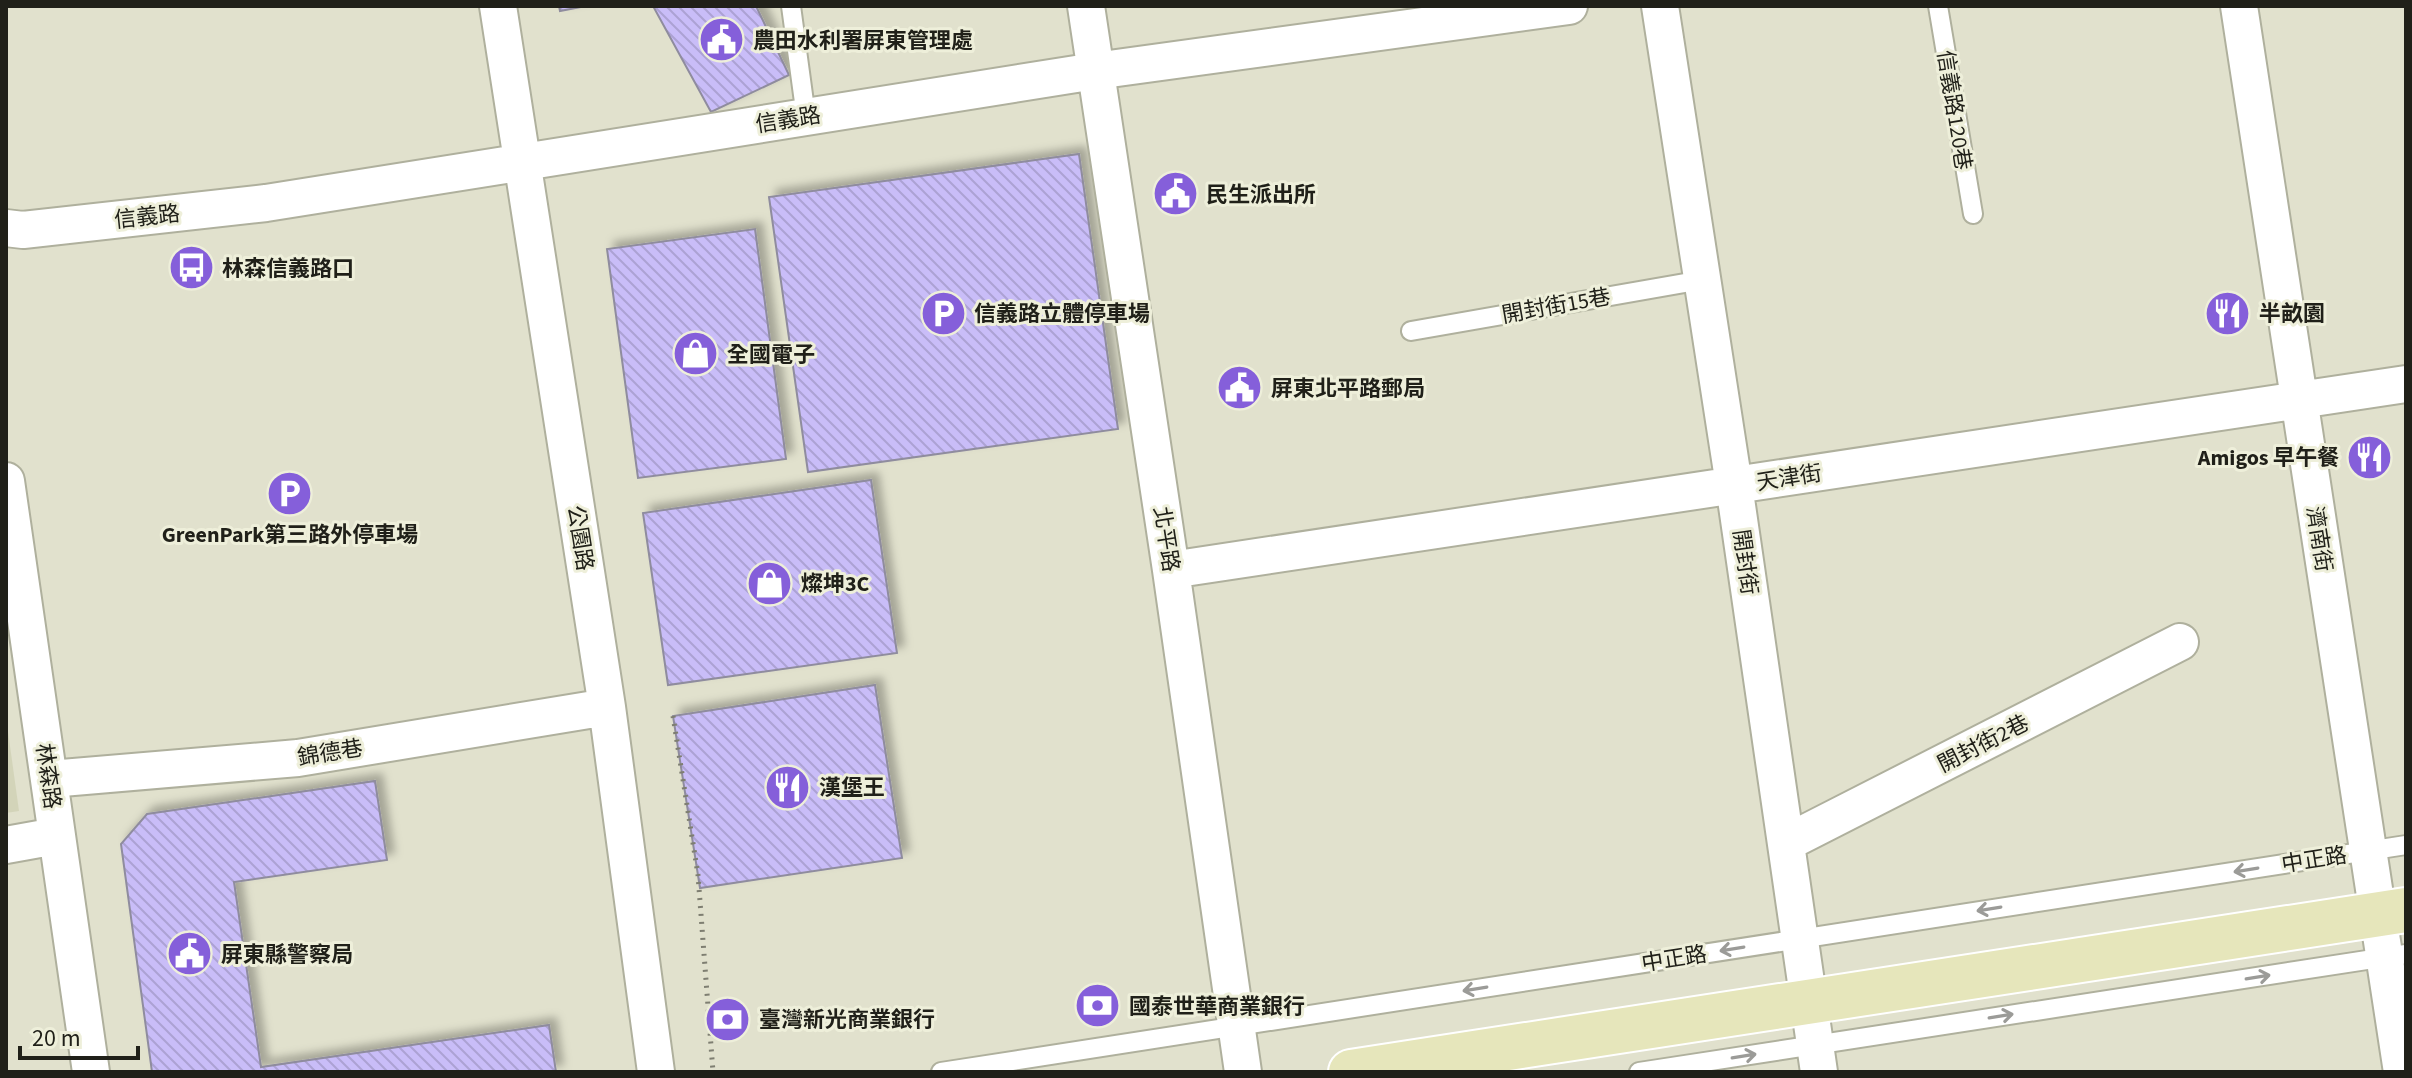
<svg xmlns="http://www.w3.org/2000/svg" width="2412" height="1078" font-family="'Source Sans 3','Noto Sans TC',sans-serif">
<defs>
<pattern id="building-back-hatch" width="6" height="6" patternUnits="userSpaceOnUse" patternTransform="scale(2)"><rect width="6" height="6" fill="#c9bdf8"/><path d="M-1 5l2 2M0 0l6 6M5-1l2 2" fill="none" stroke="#aca2d4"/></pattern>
<filter id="shadow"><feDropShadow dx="7" dy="-7" stdDeviation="4" flood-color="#0004"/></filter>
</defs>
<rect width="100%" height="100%" fill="#e1e1cd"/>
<path fill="#d3d4b9" d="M6 717 19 811 6 813Z"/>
<path fill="url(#building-back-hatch)" stroke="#8f8c9e" stroke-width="2" filter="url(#shadow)" d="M559 6H586L560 11Z
M653 6H756L789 75 711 112Z
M1079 154 1118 429 808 472 769 197Z
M755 229 786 459 638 478 607 249Z
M871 480 897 653 668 685 643 513Z
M875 685 902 858 700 888 673 716Z
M375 781 387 860 234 882 261 1067 549 1025 556 1072H152L121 844 147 814Z"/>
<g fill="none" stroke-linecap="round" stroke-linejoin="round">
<defs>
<path id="lane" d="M791 6 806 117
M1938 6 1973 214
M1411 331 1702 280
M941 1072 2406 845
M1639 1072 2406 954"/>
<path id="street" d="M498 6 607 707 656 1072
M1086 6 1171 570 1243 1072
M1660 6 1734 485 1819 1072
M2239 6 2402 1072
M6 228 23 230 266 203 1095 71 1569 6
M6 481 91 1072
M1171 570 2406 384
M50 779 298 758 607 707
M1786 843 2180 642
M6 845 56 836"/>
<path id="primary" d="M1351 1072 2406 910"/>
</defs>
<use href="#lane" stroke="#afb09d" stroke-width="22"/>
<use href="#street" stroke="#afb09d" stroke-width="40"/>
<use href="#primary" stroke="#fff" stroke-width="48"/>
<path stroke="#7e7e71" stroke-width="5" stroke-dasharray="2 6" stroke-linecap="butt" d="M673 716 698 875 713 1072"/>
<use href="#lane" stroke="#fff" stroke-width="18"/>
<use href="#street" stroke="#fff" stroke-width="36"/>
<use href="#primary" stroke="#e6e6bb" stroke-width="44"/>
</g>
<defs><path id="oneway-shaft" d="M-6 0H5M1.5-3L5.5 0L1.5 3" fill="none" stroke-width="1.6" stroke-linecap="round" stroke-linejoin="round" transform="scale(2)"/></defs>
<g stroke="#9b9b98">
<use href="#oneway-shaft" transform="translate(2246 870) rotate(171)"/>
<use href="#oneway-shaft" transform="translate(1989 909) rotate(171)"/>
<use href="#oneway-shaft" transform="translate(1732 949) rotate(171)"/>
<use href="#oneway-shaft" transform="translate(2258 977) rotate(-9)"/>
<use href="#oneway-shaft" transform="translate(1475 989) rotate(171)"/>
<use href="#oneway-shaft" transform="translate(2001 1016) rotate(-9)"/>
<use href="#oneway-shaft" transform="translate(1744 1056) rotate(-9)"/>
</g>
<defs>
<symbol id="civic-disc" viewBox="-11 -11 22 22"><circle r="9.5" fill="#855fda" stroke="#eeefda"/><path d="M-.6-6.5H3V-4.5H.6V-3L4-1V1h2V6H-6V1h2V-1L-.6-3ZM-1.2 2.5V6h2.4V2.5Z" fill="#fff"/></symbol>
<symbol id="bus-disc" viewBox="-11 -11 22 22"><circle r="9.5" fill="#855fda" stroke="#eeefda"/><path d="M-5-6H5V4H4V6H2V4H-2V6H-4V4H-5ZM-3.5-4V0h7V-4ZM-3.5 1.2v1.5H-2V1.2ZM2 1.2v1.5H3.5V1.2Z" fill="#fff"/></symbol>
<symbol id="parking-disc" viewBox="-11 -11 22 22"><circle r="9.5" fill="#855fda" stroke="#eeefda"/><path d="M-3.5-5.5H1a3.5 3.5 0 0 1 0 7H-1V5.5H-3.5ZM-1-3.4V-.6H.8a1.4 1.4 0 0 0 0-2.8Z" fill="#fff"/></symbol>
<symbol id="restaurant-disc" viewBox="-11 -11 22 22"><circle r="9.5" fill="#855fda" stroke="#eeefda"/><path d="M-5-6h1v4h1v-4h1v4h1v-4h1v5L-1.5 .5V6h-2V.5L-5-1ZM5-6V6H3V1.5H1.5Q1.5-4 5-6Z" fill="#fff"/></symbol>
<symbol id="shop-disc" viewBox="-11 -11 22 22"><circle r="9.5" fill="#855fda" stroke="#eeefda"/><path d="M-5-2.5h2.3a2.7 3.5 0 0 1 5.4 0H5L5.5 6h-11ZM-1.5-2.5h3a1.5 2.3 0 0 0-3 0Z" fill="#fff"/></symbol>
<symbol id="bank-disc" viewBox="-11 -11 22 22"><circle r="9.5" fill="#855fda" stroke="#eeefda"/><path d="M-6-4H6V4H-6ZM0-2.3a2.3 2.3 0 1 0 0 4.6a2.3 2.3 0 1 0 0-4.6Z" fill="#fff"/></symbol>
</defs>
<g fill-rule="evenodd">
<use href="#civic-disc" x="696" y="14" width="51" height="51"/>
<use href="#civic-disc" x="1150" y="168" width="51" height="51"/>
<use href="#bus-disc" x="166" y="242" width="51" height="51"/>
<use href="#parking-disc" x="918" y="288" width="51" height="51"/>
<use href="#restaurant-disc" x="2202" y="288" width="51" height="51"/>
<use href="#shop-disc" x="670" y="328" width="51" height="51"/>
<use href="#civic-disc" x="1214" y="362" width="51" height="51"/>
<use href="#restaurant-disc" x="2344" y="432" width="51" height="51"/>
<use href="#parking-disc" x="264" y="468" width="51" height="51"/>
<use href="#shop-disc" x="744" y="558" width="51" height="51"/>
<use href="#restaurant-disc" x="762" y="762" width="51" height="51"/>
<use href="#civic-disc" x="164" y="928" width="51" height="51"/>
<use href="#bank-disc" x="1072" y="980" width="51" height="51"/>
<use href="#bank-disc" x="702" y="994" width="51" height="51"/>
</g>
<g text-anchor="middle" stroke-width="6" stroke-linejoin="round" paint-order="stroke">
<g font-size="22" font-weight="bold" fill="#202019" stroke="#eeefda" text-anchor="start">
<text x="753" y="48">農田水利署屏東管理處</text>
<text x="1206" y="202">民生派出所</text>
<text x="222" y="276">林森信義路口</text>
<text x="974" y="321">信義路立體停車場</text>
<text x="2259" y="321">半畝園</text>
<text x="727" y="362">全國電子</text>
<text x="1271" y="396">屏東北平路郵局</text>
<text x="2339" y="465" text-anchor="end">Amigos 早午餐</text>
<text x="290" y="542" text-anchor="middle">GreenPark第三路外停車場</text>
<text x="801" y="591">燦坤3C</text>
<text x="819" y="795">漢堡王</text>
<text x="221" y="962">屏東縣警察局</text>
<text x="1129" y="1014">國泰世華商業銀行</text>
<text x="759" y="1027">臺灣新光商業銀行</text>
</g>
<g font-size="22" fill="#202019" stroke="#eeefda">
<text transform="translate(1955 110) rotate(81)" y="8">信義路120巷</text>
<text transform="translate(788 119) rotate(-9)" y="8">信義路</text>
<text transform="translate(147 216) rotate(-6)" y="8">信義路</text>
<text transform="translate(1556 305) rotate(-10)" y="8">開封街15巷</text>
<text transform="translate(1789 477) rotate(-9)" y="8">天津街</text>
<text transform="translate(581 538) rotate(81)" y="8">公園路</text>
<text transform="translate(1167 539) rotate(81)" y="8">北平路</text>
<text transform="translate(2320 539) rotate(81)" y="8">濟南街</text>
<text transform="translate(1746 562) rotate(82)" y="8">開封街</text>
<text transform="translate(1983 743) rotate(-27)" y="8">開封街2巷</text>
<text transform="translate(330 752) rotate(-9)" y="8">錦德巷</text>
<text transform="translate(49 776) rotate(82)" y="8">林森路</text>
<text transform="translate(2314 859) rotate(-9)" y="8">中正路</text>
<text transform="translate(1674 958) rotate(-9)" y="8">中正路</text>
</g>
</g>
<rect width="2412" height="1078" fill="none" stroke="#202019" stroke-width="16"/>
<path d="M20 1046v12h118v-12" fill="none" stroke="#202019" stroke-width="4"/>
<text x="32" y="1046" font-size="24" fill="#202019" stroke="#eeefda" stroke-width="6" paint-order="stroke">20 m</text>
</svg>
